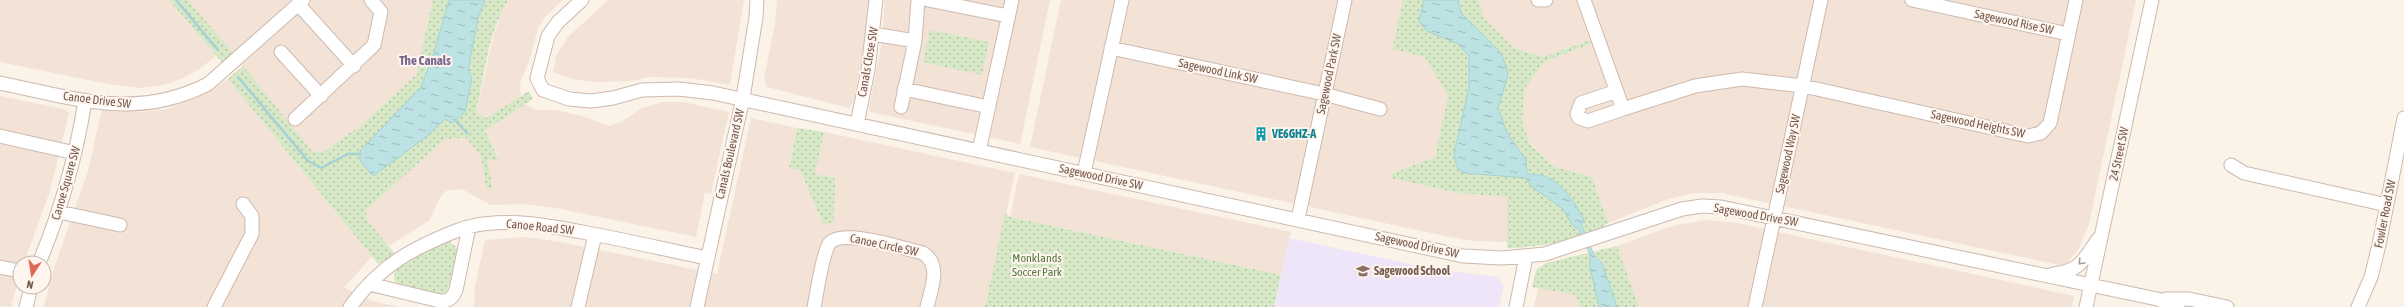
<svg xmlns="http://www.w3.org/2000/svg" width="2404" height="307" font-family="'Asap Condensed',sans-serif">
<defs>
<pattern id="park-dots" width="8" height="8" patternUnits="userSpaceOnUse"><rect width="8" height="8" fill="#d7e8c7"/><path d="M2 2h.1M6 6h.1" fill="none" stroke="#b3bfa4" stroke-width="1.8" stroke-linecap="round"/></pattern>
<pattern id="water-ripples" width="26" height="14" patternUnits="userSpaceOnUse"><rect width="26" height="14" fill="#bde2e4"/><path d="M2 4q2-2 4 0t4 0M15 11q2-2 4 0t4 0" fill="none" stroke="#9ebabb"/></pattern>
</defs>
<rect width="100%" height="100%" fill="#fbf2e8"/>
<path fill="#f3e3d7" d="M0 0H169L216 56 198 70 181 79 164 85 140 88 108 84 0 62Z
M188 0H433L416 75 359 127 323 152 312 151Z
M508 0H563L545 17 538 28 529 62 520 82 521 96 486 119 476 114 491 46 501 11Z
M608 0H744L730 85 690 78 649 77 631 81 596 82 571 79 553 72 556 56 568 37Z
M777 0H869L865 44 853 103 849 108 767 87 764 79 775 23Z
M885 0H1050L1020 144 870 112 869 108 881 47Z
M1061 0H1403L1392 49 1425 57 1448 96 1435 157 1391 174 1390 178 1459 193 1507 197V242L1474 241 1445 236 1030 147Z
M1478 0H2136L2089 224 2078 250 2064 266 1722 193H1695L1668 199 1608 223 1592 177 1553 166 1530 143 1522 121 1525 88 1544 62 1592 43 1591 39 1543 57 1514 48 1485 19Z
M228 79 372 257 344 287 372 301 401 307H44L52 274 88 171 102 109 140 112 167 109 204 95Z
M0 96 64 109 69 113 50 191 24 263H20V274L11 307 0 306Z
M662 102H682L729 112 711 194 705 193 696 237 561 209 524 204 491 205 462 189 446 191 440 197 430 220 389 246 366 218 367 209 445 139 466 138 481 156 486 187 487 160 499 159 485 131 526 104 535 110H555L582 116 609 126 621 122 642 108Z
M751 118 797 128 789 167 800 170 824 226 834 221 835 178 815 174 824 132 1015 173 985 307H474L475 286 485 240 527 237 560 242 717 274Z
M1019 174 1291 232 1281 275 1010 217Z
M1706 220 1737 223 2074 296 2072 307H1639L1617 246 1672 226Z
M1538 288 1575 295 1581 307H1534Z"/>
<path fill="#efe5f8" d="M1289 238 1433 269 1498 277 1504 286 1499 307H1274Z"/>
<path fill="url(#park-dots)" d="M169 0H188L234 54 224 65Z
M433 0H508C488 32 484 77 476 113L486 118 529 91 533 99 485 131 499 160H487L493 191 486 187 481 156 466 138 445 139 367 209 366 218 395 254 378 264 228 79 243 66 312 151 323 152 359 127 416 75Z
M1403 0H1478L1485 19 1514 48 1543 57 1592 39 1593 43 1544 62 1525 88 1522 121 1530 144 1553 166 1592 177 1608 223C1585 242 1536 247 1507 248V197L1459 193 1390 178 1391 174 1435 157 1448 96 1425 57 1392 49Z
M930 30 989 42 982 75 923 62Z
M797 128 824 132 815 174 835 178 834 221 824 226 800 170 789 168Z
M1005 213 1010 217 1281 275 1274 307H985Z
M448 240 458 249 447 292 438 294 396 283C384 262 434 247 448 240Z
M1617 246 1639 307H1581L1575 295 1532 287 1536 270 1546 263Z"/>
<path fill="url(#water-ripples)" stroke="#a4d2d5" d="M449 0H485L478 18 468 70 472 78 465 112 452 123 445 119 426 137 373 176 360 161V151L421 87 433 56Z
M1424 0H1458L1461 13 1500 52 1505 63 1508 75 1498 108 1507 133 1526 160 1527 173C1533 176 1540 174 1545 176 1564 185 1576 204 1585 222L1581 224 1594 255 1602 263 1617 307H1599L1590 267V255L1579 229 1573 226 1563 209 1531 186 1526 178 1463 173 1457 167 1454 154 1469 88V56L1458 44 1427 31 1419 21Z"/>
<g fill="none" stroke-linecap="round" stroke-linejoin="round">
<path stroke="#a4d2d5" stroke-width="2.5" d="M176 0 218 50
M238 77 308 161 321 168 348 154H360
M454 119 467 133"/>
<defs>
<path id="minor" d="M582 0 558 22 548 36 537 78 543 90 569 99 591 101 613 98 642 90 679 89 713 93 1463 256 1502 258 1545 254 1682 209 1702 206 1721 207 2157 299 2178 307
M928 0 1008 16
M1538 0H1546
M1584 0 1623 109 1695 86 1742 79 1803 86 2028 136 2041 133 2050 123 2076 0
M1912 0 2068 34
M298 4 354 66
M873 34 915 41
M1111 48 1324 94 1380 109
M281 52 321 96
M0 83C74 98 136 121 208 84L303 0
M904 89 989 107
M1617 91 1581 103 1577 114 1579 118 1588 121 1623 109
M901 107 915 41 918 0
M295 119 374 45 381 12 371 0
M857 124 868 70 876 0
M0 136 75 153
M979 151 1012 0
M2231 165 2244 173 2387 205
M1084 173 1122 0
M59 212 120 225
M1298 219 1345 0
M39 263C61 210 76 157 85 101
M0 267 20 271
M2053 274C2080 271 2084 260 2098 239
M369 284 440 301C449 301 452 299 456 290L469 227
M2165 299H2189L2227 307
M26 307 31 287
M214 307 252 234V216L243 204
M350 307C368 282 390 262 418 248 434 240 451 232 468 227 512 216 560 228 603 236 638 243 673 251 707 258
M578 307 595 235
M697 307 743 98 756 17 757 0
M814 307C817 293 822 255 829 244 841 227 905 249 923 253 942 265 931 289 927 307
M1516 307 1526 257
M1755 307 1821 0
M2086 307 2152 0
M2358 307 2371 277 2379 245 2404 118"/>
</defs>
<use href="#minor" stroke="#cdb9af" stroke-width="15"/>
<use href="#minor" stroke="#fff" stroke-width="13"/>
</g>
<defs><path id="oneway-chevron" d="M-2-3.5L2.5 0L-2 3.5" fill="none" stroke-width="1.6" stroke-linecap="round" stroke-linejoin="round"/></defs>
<use stroke="#ac9b94" href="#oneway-chevron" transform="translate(2081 262) rotate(133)"/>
<defs>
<symbol id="building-bare" viewBox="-9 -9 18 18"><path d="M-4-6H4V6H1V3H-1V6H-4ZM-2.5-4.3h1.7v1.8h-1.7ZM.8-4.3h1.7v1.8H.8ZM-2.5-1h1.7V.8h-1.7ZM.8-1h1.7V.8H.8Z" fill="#0f9aa8" stroke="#fef6ee" stroke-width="2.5" paint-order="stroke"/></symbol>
<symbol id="school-bare" viewBox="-9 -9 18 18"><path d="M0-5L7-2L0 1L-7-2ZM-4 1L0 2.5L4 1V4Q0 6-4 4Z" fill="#8d6e63" stroke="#fef6ee" stroke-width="2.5" paint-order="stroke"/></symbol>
</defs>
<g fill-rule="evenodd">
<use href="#building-bare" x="1251" y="124" width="20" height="20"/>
<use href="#school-bare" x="1353" y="261" width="20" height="20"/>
</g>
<g text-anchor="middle" stroke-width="4" stroke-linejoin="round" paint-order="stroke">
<g font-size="12" fill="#74584d" stroke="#fef6ee">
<text transform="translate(2014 22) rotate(12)" y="4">Sagewood Rise SW</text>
<text transform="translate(868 62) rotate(-80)" y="4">Canals Close SW</text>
<text transform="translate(1218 71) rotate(12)" y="4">Sagewood Link SW</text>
<text transform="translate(1329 74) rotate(-78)" y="4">Sagewood Park SW</text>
<text transform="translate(97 100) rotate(7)" y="4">Canoe Drive SW</text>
<text transform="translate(1978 124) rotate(12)" y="4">Sagewood Heights SW</text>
<text transform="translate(730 154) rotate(-77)" y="4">Canals Boulevard SW</text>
<text transform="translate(1788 154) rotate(-78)" y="4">Sagewood Way SW</text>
<text transform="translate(2119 154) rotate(-78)" y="4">24 Street SW</text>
<text transform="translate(1101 177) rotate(12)" y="4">Sagewood Drive SW</text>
<text transform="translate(66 183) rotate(-74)" y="4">Canoe Square SW</text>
<text transform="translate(2385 214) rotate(-79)" y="4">Fowler Road SW</text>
<text transform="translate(1756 215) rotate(10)" y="4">Sagewood Drive SW</text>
<text transform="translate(540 227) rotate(6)" y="4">Canoe Road SW</text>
<text transform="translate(884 245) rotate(12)" y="4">Canoe Circle SW</text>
<text transform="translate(1417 245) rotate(12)" y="4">Sagewood Drive SW</text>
</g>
<g font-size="12" font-weight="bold" fill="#0d838f" stroke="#fef6ee" text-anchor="start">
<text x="1272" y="138">VE6GHZ-A</text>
</g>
<g font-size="12" fill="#597946" stroke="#fef6ee">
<text x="1037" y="262">Monklands<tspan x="1037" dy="14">Soccer Park</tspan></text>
</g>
<g font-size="12" font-weight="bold" fill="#785e54" stroke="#fef6ee" text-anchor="start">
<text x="1374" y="275">Sagewood School</text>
</g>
<g font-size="13" font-weight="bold" fill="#7e6590" stroke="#fef6ee">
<text x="425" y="65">The Canals</text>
</g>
</g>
<g transform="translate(32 275) rotate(192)"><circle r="19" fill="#fef6ee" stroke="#c7b7ae"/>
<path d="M0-3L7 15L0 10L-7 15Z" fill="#de6755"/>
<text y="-6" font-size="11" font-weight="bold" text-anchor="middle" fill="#74584d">N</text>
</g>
</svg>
